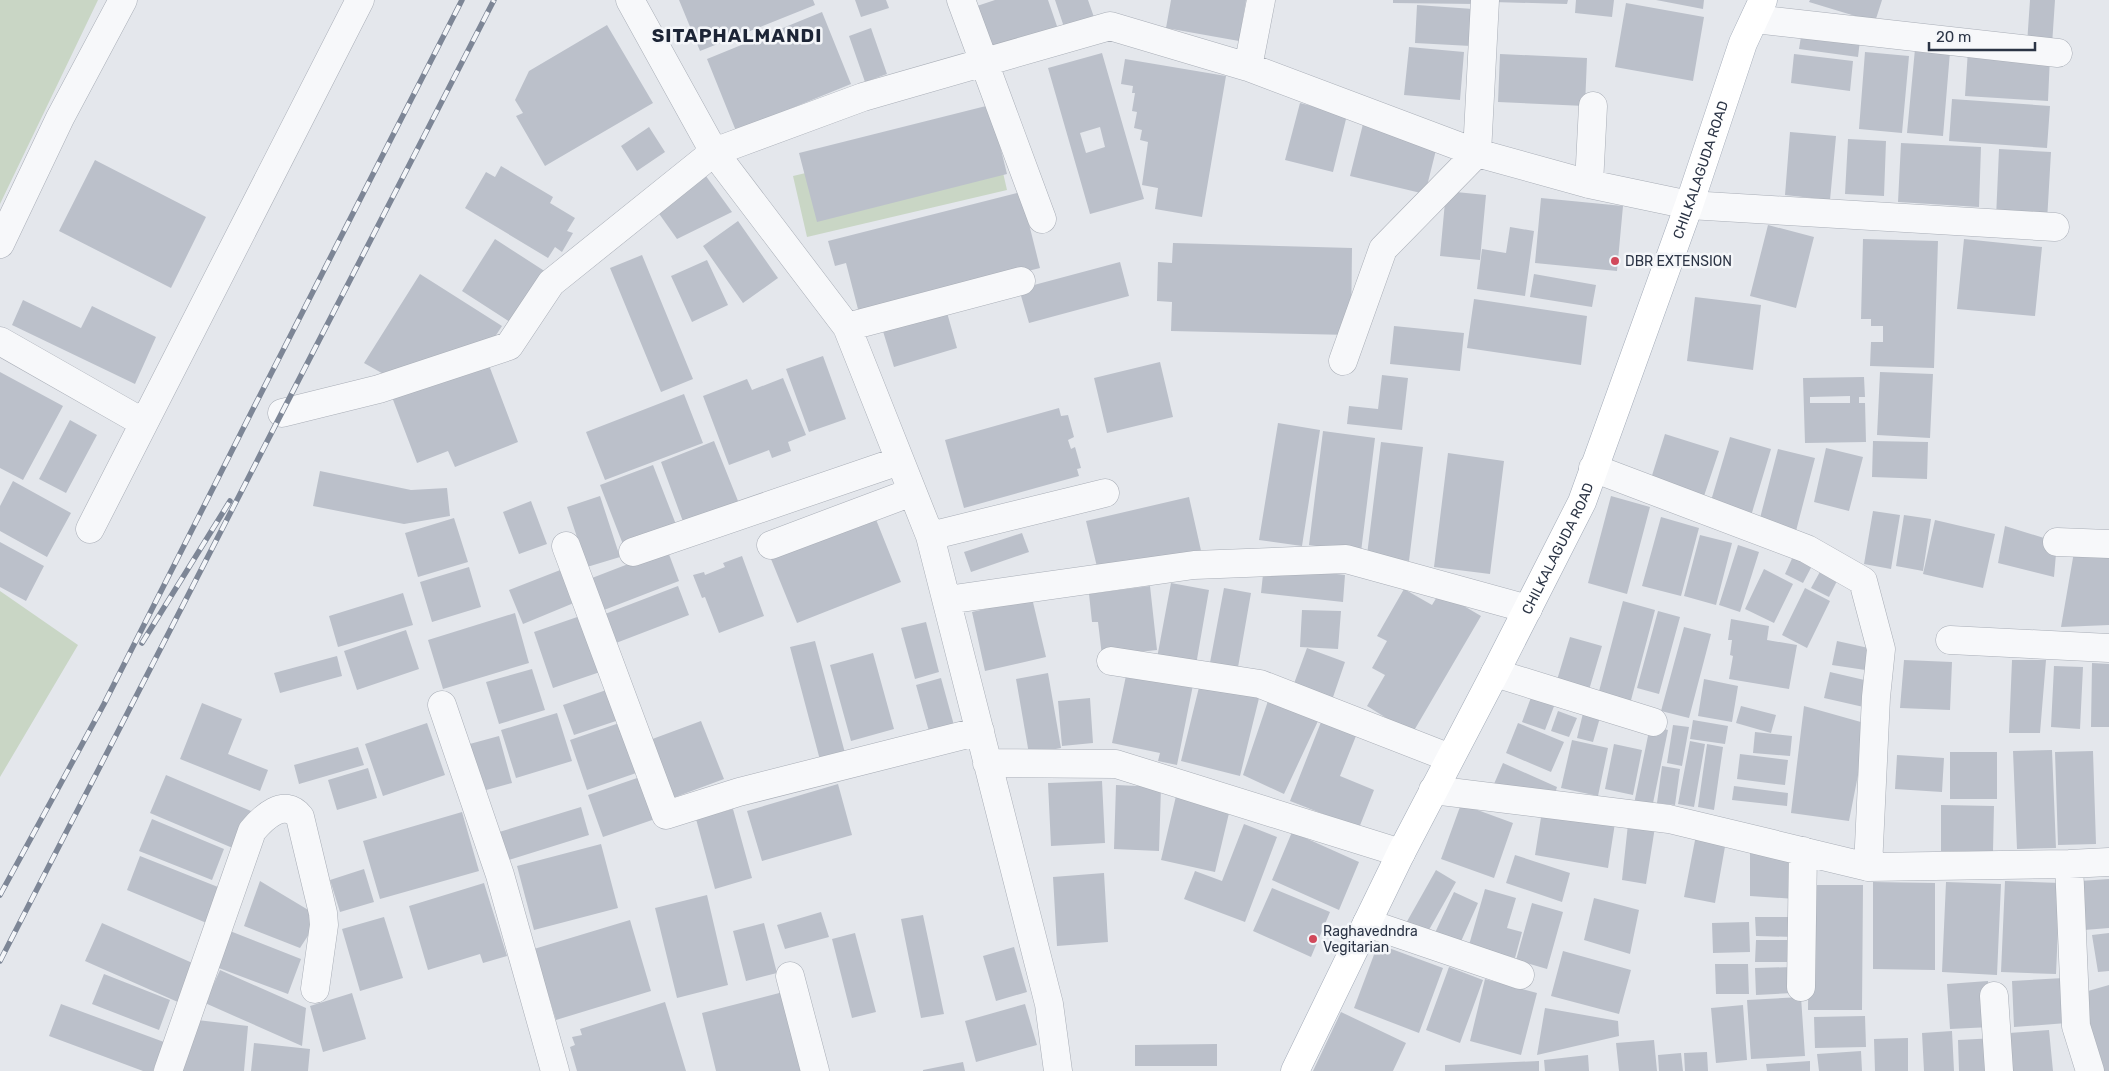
<svg xmlns="http://www.w3.org/2000/svg" width="2109" height="1071" font-family="Rubik,sans-serif">
<rect width="100%" height="100%" fill="#e4e7ec"/>
<path fill="#c9d6c5" d="M0 0H98L0 204Z
M993 129 1007 190 807 237 793 176Z
M0 591 78 645 0 777Z"/>
<path fill="#bbc0ca" fill-rule="evenodd" d="M679 0H813L815 5 700 51Z
M855 0H886L889 8 861 17Z
M995 0H1048L1059 32 990 55 974 7Z
M1055 0H1088L1095 20 1065 30Z
M1171 0H1246L1239 41 1166 28Z
M1393 0H1475V4L1393 3Z
M1493 0H1568L1567 4 1493 2Z
M1576 0H1614L1612 17 1575 13Z
M1656 0H1704L1703 9Z
M1810 0H1882L1875 22 1809 2Z
M2030 0H2055L2052 45 2027 44Z
M1626 3 1704 17 1693 81 1615 67Z
M1417 5 1473 9 1471 46 1415 43Z
M822 12 851 84 736 131 707 59Z
M1803 24 1861 32 1858 57 1799 49Z
M607 25 653 103 545 166 516 116 523 113 515 100 529 71Z
M871 28 887 74 865 82 849 36Z
M1409 47 1464 52 1460 100 1404 95Z
M1915 49 1950 52 1943 136 1907 133Z
M1968 50 2050 56 2048 101 1965 96Z
M1865 52 1909 56 1902 133 1859 129Z
M1102 53 1144 199 1090 214 1048 68ZM1100 127 1105 147 1086 153 1080 133Z
M1500 54 1587 58 1585 106 1498 102Z
M1794 54 1853 61 1850 91 1791 83Z
M1125 59 1226 76 1202 217 1155 209 1158 188 1142 185 1148 142 1140 140 1142 130 1134 128 1137 112 1132 111 1135 93H1132L1133 86 1121 84Z
M1952 99 2050 106 2047 148 1949 141Z
M1300 103 1347 115 1333 172 1285 160Z
M990 105 1007 174 817 222 799 153Z
M1364 120 1439 138 1425 194 1350 176Z
M649 127 665 152 637 171 621 146Z
M1790 132 1836 136 1830 200 1785 195Z
M1848 139 1886 141 1884 196 1845 194Z
M1901 143 1981 147 1979 207 1898 202Z
M1999 149 2051 152 2047 221 1996 218Z
M95 160 206 217 171 288 59 231Z
M501 166 553 197 550 203 575 218 567 231 573 233 562 252 555 247 548 258 465 208 486 172 495 177Z
M703 172 732 212 677 239 655 208Z
M1446 191 1486 195 1480 260 1440 256Z
M1021 192 1040 268 859 313 846 263 835 266 828 241Z
M1541 198 1623 206 1617 271 1535 263Z
M738 221 778 278 743 303 703 246Z
M1768 225 1814 237 1796 308 1750 296Z
M1510 227 1534 231 1525 296 1477 289 1482 249 1506 253Z
M495 239 546 272 513 324 462 291Z
M1863 239 1938 241 1934 368 1870 366 1871 342H1883V326H1871V319H1861Z
M1964 239 2042 247 2035 316 1957 309Z
M1173 243 1352 248 1351 335 1171 331 1172 302 1157 301 1158 262 1172 263Z
M642 255 693 379 661 392 610 268Z
M707 260 728 305 692 322 671 276Z
M1120 262 1129 296 1029 323 1019 289Z
M420 274 502 326 489 346 394 380 364 363Z
M1534 274 1596 285 1592 307 1530 297Z
M1695 297 1761 305 1753 370 1687 361Z
M1474 299 1587 316 1581 365 1467 348Z
M23 300 81 328 92 306 156 337 135 384 12 325Z
M946 309 957 348 894 367 882 328Z
M1394 326 1464 333 1460 371 1390 364Z
M823 356 846 419 809 432 786 369Z
M487 360 518 442 455 467 448 451 417 463 392 397Z
M1160 362 1173 417 1107 433 1094 378Z
M0 372 63 406 23 480 0 468Z
M1880 372 1933 374 1930 438 1877 435Z
M1382 375 1408 378 1402 430 1347 424 1349 406 1378 409Z
M1864 377 1865 397H1859V403H1865L1866 442 1805 443 1803 378ZM1850 396V403H1810V397Z
M783 378 806 435 788 442 791 451 772 458 769 450 729 465 703 396 747 379 752 390Z
M684 394 703 443 605 480 586 432Z
M1059 408 1061 416 1068 415 1074 437 1068 440 1071 449 1075 447 1081 468 1077 469 1079 476 964 508 945 440Z
M70 420 97 435 66 493 39 479Z
M1278 423 1320 430 1302 546 1259 540Z
M1323 431 1375 438 1361 552 1309 545Z
M1665 434 1719 451 1702 502 1649 485Z
M1730 437 1771 449 1751 516 1710 504Z
M714 441 740 506 685 527 661 462Z
M1873 441 1928 442 1927 479 1872 477Z
M1381 442 1423 447 1409 561 1367 555Z
M1826 448 1863 457 1849 511 1814 502Z
M1778 449 1815 458 1796 531 1759 522Z
M1448 453 1504 461 1490 574 1434 567Z
M653 465 677 527 624 547 600 485Z
M320 471 411 490 447 488 450 516 404 524 313 506Z
M13 481 71 513 47 557 0 531V506Z
M600 496 620 557 587 567 567 507Z
M1611 496 1650 507 1627 594 1588 583Z
M1189 497 1202 555 1098 571 1086 521Z
M531 501 547 544 519 554 503 512Z
M1873 511 1900 515 1891 569 1864 564Z
M1904 515 1931 519 1923 571 1896 566Z
M875 517 901 582 797 623 771 559Z
M1661 517 1699 528 1681 596 1642 586Z
M454 518 468 562 418 577 405 533Z
M1935 520 1995 534 1983 588 1923 574Z
M2005 526 2057 542 2054 577 1998 563Z
M1022 533 1029 552 971 572 964 552Z
M1700 535 1732 543 1716 605 1684 596Z
M0 542 44 566 26 601 0 587Z
M1738 545 1759 552 1740 612 1719 605Z
M667 549 679 581 604 610 592 578Z
M1795 552 1814 562 1803 583 1785 574Z
M2074 552 2109 553V625L2061 627Z
M742 556 764 616 719 633 705 597 702 598 693 575 704 572 705 575 725 567 723 563Z
M1264 565 1345 575 1343 602 1261 593Z
M469 567 481 607 432 622 420 582Z
M568 567 581 600 523 624 509 590Z
M1822 568 1839 577 1829 597 1811 588Z
M1764 569 1793 584 1774 623 1745 609Z
M1171 583 1209 590 1196 665 1157 658Z
M678 586 689 615 616 643 605 614Z
M1150 586 1157 650 1102 656 1098 622H1092L1089 594Z
M1224 588 1251 593 1237 673 1209 668Z
M1805 588 1830 601 1807 648 1782 635Z
M1404 589 1432 605 1440 592 1481 616 1412 734 1367 706 1385 675 1372 668 1387 641 1377 636Z
M403 593 413 625 338 647 329 616Z
M1032 598 1046 657 985 671 972 612Z
M1623 601 1655 610 1630 704 1598 695Z
M1302 610 1341 611 1338 649 1300 647Z
M1658 611 1680 617 1659 694 1637 688Z
M515 613 529 663 443 689 428 640Z
M583 615 603 671 553 688 534 632Z
M1731 619 1769 626 1767 640 1797 645 1789 689 1729 679 1733 656 1730 655 1732 640H1728Z
M926 622 939 672 915 679 901 628Z
M1684 627 1711 634 1689 718 1661 711Z
M406 630 419 669 357 690 344 651Z
M1570 637 1602 646 1589 690 1557 680Z
M815 641 845 753 820 760 790 647Z
M1837 641 1873 649 1872 671 1832 665Z
M1307 648 1345 662 1331 703 1292 689Z
M873 653 894 729 851 741 830 665Z
M337 656 342 676 280 693 274 673Z
M1904 660 1952 662 1950 710 1900 708Z
M2012 660H2046L2040 733H2009Z
M2092 663 2109 664V727H2091Z
M1128 666 1194 680 1177 765 1158 761 1160 753 1112 743Z
M2054 666 2083 667 2080 729 2051 727Z
M532 669 545 710 499 724 486 682Z
M1830 672 1873 682 1868 708 1824 698Z
M1048 673 1061 748 1029 754 1016 679Z
M1202 675 1261 690 1240 776 1181 761Z
M941 678 955 729 930 735 916 685Z
M1704 679 1738 686 1732 722 1698 716Z
M612 688 622 719 574 735 563 705Z
M1533 692 1556 701 1545 730 1522 722Z
M1090 698 1093 743 1062 746 1058 701Z
M1269 698 1318 721 1284 794 1243 775Z
M202 703 242 719 228 754 268 770 260 791 180 759Z
M1741 706 1776 715 1771 733 1736 723Z
M1804 706 1868 724 1849 821 1791 813Z
M1584 709 1601 714 1593 742 1577 738Z
M1558 711 1577 718 1569 737 1551 731Z
M557 713 572 761 516 778 501 730Z
M1323 717 1358 731 1340 776 1374 790 1359 828 1290 801Z
M1693 720 1728 726 1725 744 1690 739Z
M625 721 642 771 587 790 570 740Z
M701 721 724 779 670 799 647 741Z
M427 723 445 775 383 796 365 744Z
M1518 723 1564 742 1551 772 1506 753Z
M1673 725 1689 727 1682 766 1667 763Z
M1650 726 1668 730 1652 808 1634 804Z
M1755 732 1792 736 1790 756 1753 753Z
M499 736 512 783 479 792 466 745Z
M1572 740 1608 748 1598 796 1561 788Z
M1690 741 1705 744 1694 807 1678 804Z
M1614 744 1642 750 1633 795 1605 789Z
M1707 744 1723 747 1714 810 1698 807Z
M358 747 364 765 299 784 294 765Z
M2052 750 2056 848 2017 849 2013 751Z
M2093 751 2096 844 2058 845 2055 752Z
M1950 752H1997V799H1950Z
M1740 754 1788 760 1785 785 1737 779Z
M1897 755 1944 758 1942 792 1895 789Z
M1503 763 1557 787 1553 800 1491 791Z
M1662 766 1680 769 1675 805 1657 803Z
M368 768 377 798 337 810 328 780Z
M166 775 251 811 235 849 150 813Z
M640 777 655 819 603 837 588 795Z
M1102 781 1105 843 1051 846 1048 783Z
M838 784 852 835 762 861 747 811Z
M1116 785 1161 787 1159 851 1114 849Z
M1734 786 1788 793 1787 806 1732 800Z
M1176 796 1230 809 1215 872 1161 860Z
M1461 804 1513 823 1494 878 1441 859Z
M1941 805 1994 806 1993 851H1941Z
M581 807 589 835 506 861 496 833Z
M733 809 752 878 715 889 696 819Z
M1542 811 1615 823 1608 868 1535 855Z
M462 812 479 871 380 899 363 841Z
M152 819 224 849 212 880 139 851Z
M1244 824 1277 837 1245 922 1184 899 1195 871 1222 881Z
M1628 824 1655 827 1646 884 1622 880Z
M1292 832 1359 862 1339 910 1272 880Z
M1696 835 1726 841 1715 903 1684 897Z
M601 844 618 908 534 930 517 866Z
M1750 852 1791 854 1795 899 1750 896Z
M1515 855 1570 873 1562 902 1506 883Z
M140 856 223 889 209 924 127 890Z
M364 869 374 902 340 912 330 880Z
M1436 870 1456 882 1425 937 1405 925Z
M1104 873 1108 942 1057 946 1053 877Z
M2109 879V928L2084 930 2080 881Z
M260 881 320 917 300 948 244 926Z
M2005 881 2060 883 2056 974 2001 972Z
M1873 882 1935 883V970L1873 969Z
M1946 882 2001 884 1997 975 1942 972Z
M484 883 507 956 483 963 480 954 428 970 409 906Z
M1809 885H1863L1862 1010H1808Z
M1272 888 1330 912 1311 957 1253 931Z
M1485 889 1516 898 1507 928 1522 932 1515 958 1469 945Z
M1454 892 1478 903 1459 946 1434 935Z
M707 895 728 985 677 998 655 908Z
M1594 898 1639 910 1630 954 1584 940Z
M1532 903 1563 912 1547 969 1516 960Z
M821 912 829 937 785 949 777 925Z
M923 915 944 1014 921 1018 901 919Z
M384 917 403 978 360 991 342 929Z
M1755 917H1794V937L1756 936Z
M630 920 651 991 556 1020 534 949Z
M1749 922 1750 952 1713 953 1712 923Z
M102 923 197 965 180 1003 85 961Z
M764 923 777 973 746 981 733 931Z
M230 931 301 959 288 994 216 967Z
M855 933 876 1012 852 1018 832 939Z
M2109 933V971L2098 972 2092 935Z
M1756 940H1793L1792 962H1755Z
M1378 944 1443 968 1419 1033 1354 1008Z
M1014 947 1027 992 996 1001 983 956Z
M1563 951 1631 970 1619 1014 1551 996Z
M1715 964H1748L1749 994H1716Z
M1449 967 1483 980 1460 1043 1426 1030Z
M1792 967 1793 993 1756 995 1755 968Z
M220 970 306 1008 302 1046 205 1003Z
M104 974 170 1000 159 1030 92 1004Z
M2064 978 2067 1023 2014 1027 2012 981Z
M1485 979 1537 993 1521 1055 1470 1041Z
M1988 981 1991 1027 1950 1029 1947 984Z
M2109 985V1071H2103L2081 993Z
M787 991 808 1071H716L702 1013Z
M352 993 366 1039 323 1052 310 1006Z
M1801 997 1805 1056 1751 1059 1747 1000Z
M665 1002 686 1071H577L570 1047 575 1045 572 1037 582 1035 580 1029Z
M61 1004 164 1042 153 1071H143L49 1036Z
M1025 1004 1037 1045 976 1062 965 1021Z
M1743 1005 1747 1060 1716 1063 1711 1008Z
M1545 1008 1618 1021 1619 1036 1537 1055Z
M1341 1012 1406 1043 1393 1071H1313Z
M1865 1016 1866 1047 1815 1048 1814 1017Z
M189 1019 248 1026 244 1071H183Z
M2049 1030 2053 1071H2013L2009 1033Z
M1952 1031 1954 1071H1924L1922 1033Z
M1908 1038V1071H1875L1874 1039Z
M1996 1038 1998 1071H1959L1958 1040Z
M1654 1040 1657 1071H1619L1616 1043Z
M254 1043 310 1049 308 1071H251Z
M1217 1044V1066H1135V1045Z
M1861 1051 1862 1071H1819L1817 1054Z
M1707 1052 1708 1071H1685L1684 1053Z
M1681 1053 1683 1071H1659L1658 1055Z
M1588 1055 1589 1071H1545L1544 1060Z
M1539 1061V1071H1445V1065Z
M1810 1061V1071H1767L1766 1064Z
M963 1062 965 1071H923V1070Z"/>
<g fill="none" stroke-linecap="round" stroke-linejoin="round">
<defs>
<path id="minor" d="M630 0 714 152 847 327 930 536 1049 1004 1058 1071
M961 0 1042 219
M1755 19 2058 53
M1248 67 1261 0
M1589 184 1593 106
M0 244 60 118 123 0
M847 327 1021 281
M0 341 144 423 90 529
M1343 361 1383 249 1477 153 1485 0
M282 413 379 389 509 346 551 283 714 152 863 97 1110 26 1248 67 1477 153 1589 184 1689 205 2055 227
M144 423 360 0
M1593 468 1807 549 1863 581 1881 649 1876 697 1868 867
M930 536 1105 493
M2057 542 2109 544
M771 545 912 492
M566 546 666 815 739 792 980 731
M633 552 899 461
M947 600 1194 565 1346 559 1528 609
M1950 640 2109 648
M1111 661 1260 684 1450 758
M1495 673 1653 722
M442 705 500 875 555 1071
M987 763 1116 764 1401 853
M1433 790 1669 819 1868 867 2069 864 2109 862
M2069 864 2076 1026 2090 1071
M1367 923 1520 975
M790 976 815 1071
M1801 987 1803 851
M1994 996 1999 1071
M168 1071 252 831C263 818 284 797 300 817L323 913 324 925 315 989"/>
<g id="major">
<path id="s1" d="M1295 1071 1401 853 1495 673 1582 502 1689 205 1743 43 1763 0"/>
</g>
</defs>
<use href="#minor" stroke="#a9aeb7" stroke-width="29"/>
<use href="#major" stroke="#a3abb8" stroke-width="29"/>
<use href="#minor" stroke="#f7f8fa" stroke-width="28"/>
<use href="#major" stroke="#fff" stroke-width="28"/>
<defs>
<path id="rail" d="M142 643 230 501
M0 895 104 704 253 409 462 0
M0 961 494 0"/>
</defs>
<use href="#rail" stroke="#7d8696" stroke-width="5.5"/>
<use href="#rail" stroke="#f4f6f9" stroke-width="4" stroke-dasharray="11" stroke-linecap="butt"/>
</g>
<g fill="#d1495b" stroke="#f4f6f9" stroke-width="2">
<circle cx="1615" cy="261" r="5"/>
<circle cx="1313" cy="939" r="5"/>
</g>
<g text-anchor="middle" stroke-width="5" stroke-linejoin="round" paint-order="stroke">
<g font-size="14" fill="#2b3445" stroke="#f4f6f9">
<text dy="5" stroke="none"><textPath href="#s1" startOffset="990">CHILKALAGUDA ROAD</textPath></text>
<text dy="5" stroke="none"><textPath href="#s1" startOffset="585">CHILKALAGUDA ROAD</textPath></text>
</g>
<g font-size="14" fill="#2b3445" stroke="#f4f6f9" text-anchor="start">
<text x="1625" y="266">DBR EXTENSION</text>
<text x="1323" y="936">Raghavedndra<tspan x="1323" dy="16">Vegitarian</tspan></text>
</g>
<g font-size="19" font-weight="bold" letter-spacing="1" fill="#1d2536" stroke="#f4f6f9">
<text x="737" y="42">SITAPHALMANDI</text>
</g>
</g>
<path d="M1929 42v8h106v-8" fill="none" stroke="#2b3445" stroke-width="2.5"/>
<text x="1936" y="42" font-size="15" fill="#2b3445" stroke="#f4f6f9" stroke-width="4" paint-order="stroke">20 m</text>
</svg>
